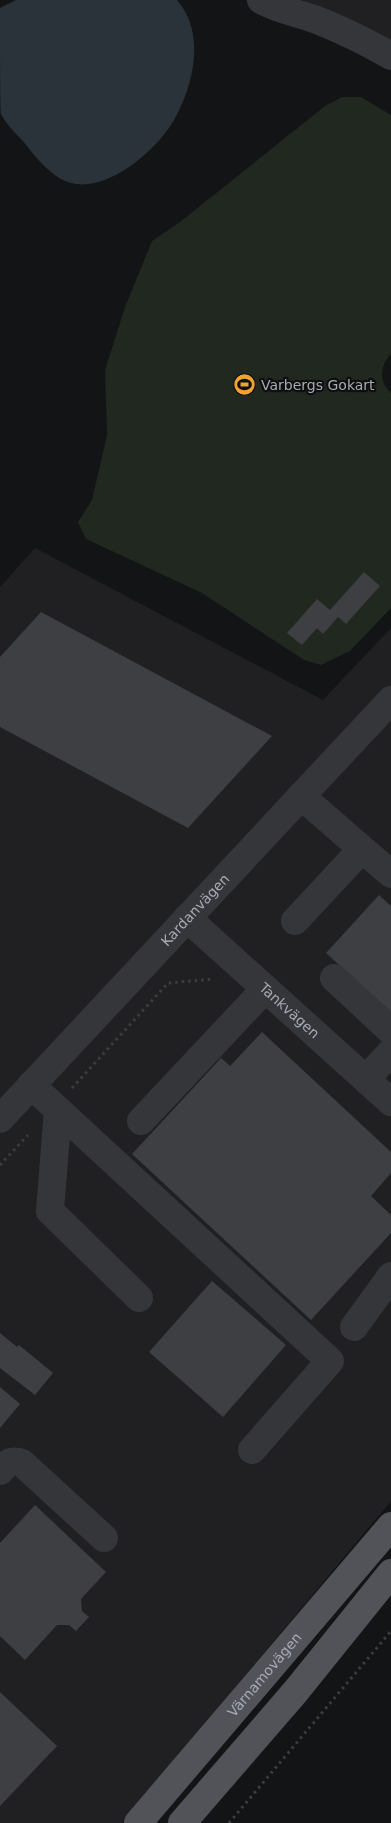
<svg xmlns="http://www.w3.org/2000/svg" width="391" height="1823" font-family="'DejaVu Sans',sans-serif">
<rect width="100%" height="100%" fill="#131415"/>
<path fill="#202022" d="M292 0H391V65Z
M35 548 323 700 391 628V1501L122 1823H0V587Z"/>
<path fill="#202820" d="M342 97H361L391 115V353C380 367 378 380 391 393V608L350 651 321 665 304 660 202 593 86 539 78 522 92 500 107 435 105 370 125 307 152 241 180 222 325 106Z"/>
<path fill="#2a3339" d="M16 0H177C206 33 194 85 174 120 155 153 98 202 59 178 48 171 35 157 27 146 19 136 6 125 1 114 0 105 0 24 0 8Z"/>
<path fill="#3e3f42" d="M364 572 380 586 346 624 338 617 323 634 317 628 302 645 287 633 317 599 330 610Z
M41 612 272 736 188 828 0 727V657Z
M379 895 391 906V1012L326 953Z
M262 1032 391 1152V1173L371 1196 391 1215V1233L311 1320 132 1154 221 1058 230 1066Z
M212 1281 286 1345 223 1417 149 1352Z
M0 1333 17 1347 19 1345 53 1373 35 1395 0 1368Z
M0 1387 20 1404 0 1428Z
M35 1505 106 1572 81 1599 82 1611 89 1617 76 1631 69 1625H57L25 1660 0 1636V1543Z
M0 1692 57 1746 0 1806Z"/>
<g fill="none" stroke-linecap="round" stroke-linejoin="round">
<path stroke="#3b3d41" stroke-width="3" stroke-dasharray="2.5 4" stroke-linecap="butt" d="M72 1088 168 983 214 979
M0 1165 28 1135
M229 1823 391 1631"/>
<g stroke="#35363a" stroke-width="28">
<path d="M261 0C279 10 298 13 317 20 342 30 367 42 391 56"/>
<path d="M301 796 391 874"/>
<path id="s1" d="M187 918 391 1102"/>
<path d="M295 921 361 850"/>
<path d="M334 978 391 1031"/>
<path d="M366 1079 391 1052"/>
<path d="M31 1085 330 1361 252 1450"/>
<path d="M58 1110 50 1211 139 1298"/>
<path id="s2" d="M0 1119 391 700"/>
<path d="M141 1121 265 989"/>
<path d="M354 1327 391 1276"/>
<path d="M0 1471C7 1463 11 1459 22 1463L104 1538"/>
</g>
<g stroke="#515359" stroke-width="28">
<path id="s3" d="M138 1823 391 1526"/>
<path d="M182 1823 296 1691 391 1573"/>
</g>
</g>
<defs>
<symbol id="stadium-disc" viewBox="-11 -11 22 22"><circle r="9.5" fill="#eda434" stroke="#0f0f10"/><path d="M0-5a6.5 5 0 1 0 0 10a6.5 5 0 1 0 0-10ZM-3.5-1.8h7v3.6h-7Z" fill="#111"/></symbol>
</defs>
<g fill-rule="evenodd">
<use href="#stadium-disc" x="232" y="372" width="25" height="25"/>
</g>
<g text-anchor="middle" stroke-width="4.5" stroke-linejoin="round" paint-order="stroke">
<g font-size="14" fill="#a5abb5" stroke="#0f0f10" text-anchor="start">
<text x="261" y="390">Varbergs Gokart</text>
</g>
<g font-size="14" fill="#a5abb5" stroke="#0f0f10">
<text dy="5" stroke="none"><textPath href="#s2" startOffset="286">Kardanvägen</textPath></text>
<text dy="5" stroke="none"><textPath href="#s1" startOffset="138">Tankvägen</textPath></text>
<text dy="5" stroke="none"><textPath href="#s3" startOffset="195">Värnamovägen</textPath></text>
</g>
</g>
</svg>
